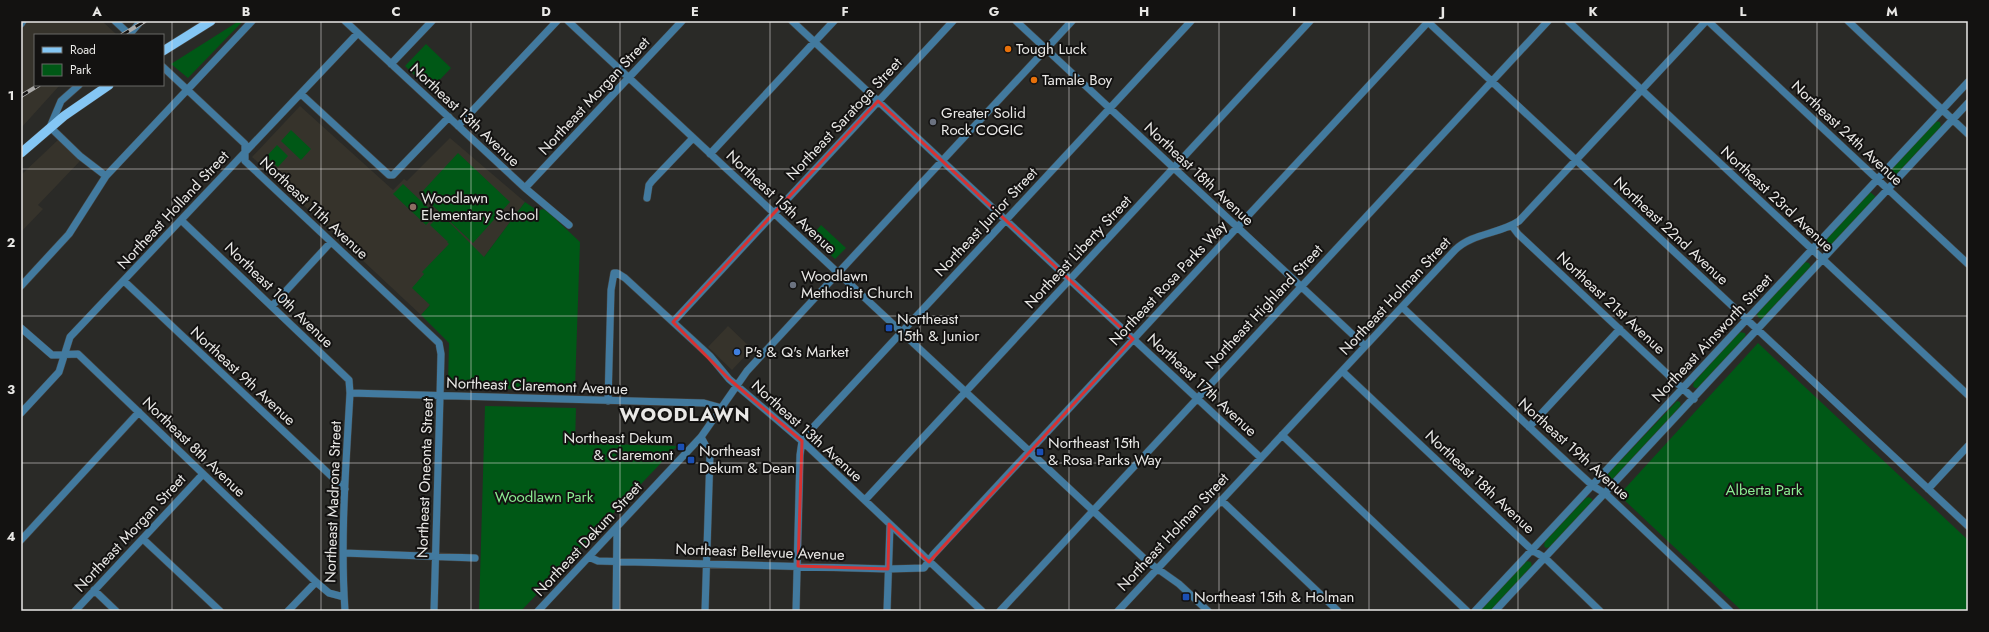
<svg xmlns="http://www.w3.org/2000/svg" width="1989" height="632" font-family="Jost,sans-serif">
<rect width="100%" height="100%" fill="#2a2a27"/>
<path fill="#36332b" d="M21 21H102L116 34 115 35H35V85H60L21 128Z
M300 106 393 190 404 179 407 181 450 138 525 202 484 257 439 295 421 315 252 157Z
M59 139 80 161 38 205 43 209 21 232V175Z
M728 326 752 349 732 370 708 347Z"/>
<path fill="#005816" d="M239 21H243L188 78 171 64Z
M426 44 451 68 430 90 405 66Z
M1935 121 1940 122 1941 127 1894 177 1890 178 1888 172Z
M291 130 311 149 301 160 281 141Z
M277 145 288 156 278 167 266 157Z
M458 153 510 202 473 243 420 194Z
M403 184 436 215 426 225 393 194Z
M1869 191 1876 197 1829 248H1825L1822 246V242Z
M525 202 538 211 543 209 547 211 580 242 575 388 551 392 448 385 449 343 421 315 430 305 412 288 424 274 422 272 449 244 447 242 449 240 447 241 430 225 441 214 484 257Z
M821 225 846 248 835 259 811 237Z
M1805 262 1809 263 1811 267 1765 317 1762 319 1758 317 1757 314 1759 311Z
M1739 332 1745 333 1746 338 1700 388H1695L1693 386 1694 382Z
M1758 343 1968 540V611H1742L1619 495Z
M1677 401 1680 402 1681 408 1610 485 1604 484 1603 479Z
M485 406 576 408 575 443 677 446 521 611H479Z
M1589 497 1592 499 1593 503 1550 547 1546 548 1544 546 1545 541 1586 498Z
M1526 561 1531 562 1532 567 1490 611H1482V607Z"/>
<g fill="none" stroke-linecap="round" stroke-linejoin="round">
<defs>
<path id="minor" d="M115 21 130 35
M345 21 525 188 569 225
M568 21 1148 562 1179 584 1208 611
M792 21 1261 458
M1016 21 1365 346
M1427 21 1968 526
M1568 21 1968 395
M1708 21 1968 264
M1848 21 1968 134
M21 24 23 21
M129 35 141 21
M391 64 432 21
M163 67 245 144V161L439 343 441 354 440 396 434 611
M79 85 61 101 50 127 80 156 106 176
M301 94 389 175H393L449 117
M458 126 557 21
M710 154 834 21
M525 188 682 21
M647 198 649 185 652 181 693 138
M182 221 349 380 350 393C346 465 340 538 345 611
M1512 226 1518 234 1694 399
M124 281 345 489
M21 286 69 234 106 176 252 21
M272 306 331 242
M1402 307 1558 454 1593 486 1606 494 1730 611
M673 322 953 21
M21 328 52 355 78 354 316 582 329 593 344 597
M1342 371 1532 550 1545 558 1600 611
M350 393 704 403 722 408
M608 401 611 290 614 273H617L625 278 710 356 729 379 802 441 982 611
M21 413 59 372 70 337 358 33
M1529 427 1620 329
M1282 435 1467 611
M701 437 710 454 705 611
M1928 489 1968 446
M865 500 1310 21
M1221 500 1338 611
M143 539 220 611
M21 540 139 412
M344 553 475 558
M589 557 598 561 888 569 924 568 933 555 1428 22
M94 590 116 611
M75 611 203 474
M288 611 316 582
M538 611 701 437 747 371 1072 21
M616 611 617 528
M796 611 800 455 802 441 805 436 1191 21
M887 611 890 525
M1000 611 1548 21
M1118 611 1455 250C1472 233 1500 234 1519 221L1706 21
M1475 611 1968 82
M1495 611 1968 103"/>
<path id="major" d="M163 51 211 21
M21 153 64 116 109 85"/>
</defs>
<use href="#minor" stroke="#454542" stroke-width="8"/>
<use href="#major" stroke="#454542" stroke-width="10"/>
<use href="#minor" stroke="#427a9f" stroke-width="7"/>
<use href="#major" stroke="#84c6f4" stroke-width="9"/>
<defs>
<path id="rail" d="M122 35 145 21
M21 96 39 85"/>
</defs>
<use href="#rail" stroke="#abaaa8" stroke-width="4"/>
<use href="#rail" stroke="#131211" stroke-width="2.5" stroke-dasharray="8" stroke-linecap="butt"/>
</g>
<path fill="none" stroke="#d73232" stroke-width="3" stroke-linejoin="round" d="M878 101 1133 339 929 562 889 524 888 569 798 566 802 441 729 379 673 322Z"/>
<path fill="none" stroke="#e9e8e6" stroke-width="1" stroke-opacity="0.55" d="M172 21V611M321 21V611M471 21V611M620 21V611M770 21V611M920 21V611M1069 21V611M1219 21V611M1369 21V611M1518 21V611M1668 21V611M1817 21V611M21 169H1968M21 316H1968M21 463H1968"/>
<g fill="#e8710a" stroke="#131211" stroke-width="1.5">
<circle cx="1008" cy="49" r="4"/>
<circle cx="1034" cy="80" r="4"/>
</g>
<g fill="#6b7280" stroke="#131211" stroke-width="1.5">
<circle cx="933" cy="122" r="4"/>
<circle cx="793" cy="285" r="4"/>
</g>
<circle fill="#8d6e63" stroke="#131211" stroke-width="1.5" cx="413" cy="207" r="4"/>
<g fill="#1a4fb4" stroke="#131211" stroke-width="1.5">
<rect x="885" y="324" width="8" height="8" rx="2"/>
<rect x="677" y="443" width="8" height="8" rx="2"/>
<rect x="1036" y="448" width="8" height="8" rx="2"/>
<rect x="687" y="456" width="8" height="8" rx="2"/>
<rect x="1182" y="593" width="8" height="8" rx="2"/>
</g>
<circle fill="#3f7fe0" stroke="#131211" stroke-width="1.5" cx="737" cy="352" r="4"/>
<g text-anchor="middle" stroke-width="4" stroke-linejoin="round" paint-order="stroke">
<g font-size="15" fill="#e9e8e6" stroke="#131211" text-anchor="start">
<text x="1016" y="54">Tough Luck</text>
<text x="1042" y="85">Tamale Boy</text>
<text x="941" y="118">Greater Solid<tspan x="941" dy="17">Rock COGIC</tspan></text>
<text x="421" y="203">Woodlawn<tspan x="421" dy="17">Elementary School</tspan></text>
<text x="801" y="281">Woodlawn<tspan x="801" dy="17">Methodist Church</tspan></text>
<text x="897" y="324">Northeast<tspan x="897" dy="17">15th &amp; Junior</tspan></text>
<text x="745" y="357">P's &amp; Q's Market</text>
<text x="673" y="443" text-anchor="end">Northeast Dekum<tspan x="673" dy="17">&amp; Claremont</tspan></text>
<text x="1048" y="448">Northeast 15th<tspan x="1048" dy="17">&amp; Rosa Parks Way</tspan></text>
<text x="699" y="456">Northeast<tspan x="699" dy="17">Dekum &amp; Dean</tspan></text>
<text x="1194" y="602">Northeast 15th &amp; Holman</text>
</g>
<g font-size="15" fill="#e9e8e6" stroke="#131211">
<text transform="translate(594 96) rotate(-47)" y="5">Northeast Morgan Street</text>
<text transform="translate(465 115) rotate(43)" y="5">Northeast 13th Avenue</text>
<text transform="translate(844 119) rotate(-47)" y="5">Northeast Saratoga Street</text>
<text transform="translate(1847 133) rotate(43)" y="5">Northeast 24th Avenue</text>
<text transform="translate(1199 174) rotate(43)" y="5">Northeast 18th Avenue</text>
<text transform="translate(1777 199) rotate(43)" y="5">Northeast 23rd Avenue</text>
<text transform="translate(781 202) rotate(43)" y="5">Northeast 15th Avenue</text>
<text transform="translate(314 208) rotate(43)" y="5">Northeast 11th Avenue</text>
<text transform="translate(173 210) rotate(-47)" y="5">Northeast Holland Street</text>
<text transform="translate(986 222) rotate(-47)" y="5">Northeast Junior Street</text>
<text transform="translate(1671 231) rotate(43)" y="5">Northeast 22nd Avenue</text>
<text transform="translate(1078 252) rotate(-47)" y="5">Northeast Liberty Street</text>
<text transform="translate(1168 283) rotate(-47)" y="5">Northeast Rosa Parks Way</text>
<text transform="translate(279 295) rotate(44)" y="5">Northeast 10th Avenue</text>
<text transform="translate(1395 296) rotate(-47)" y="5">Northeast Holman Street</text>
<text transform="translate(1611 303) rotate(43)" y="5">Northeast 21st Avenue</text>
<text transform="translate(1264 307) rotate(-47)" y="5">Northeast Highland Street</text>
<text transform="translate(1712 338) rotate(-47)" y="5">Northeast Ainsworth Street</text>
<text transform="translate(243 376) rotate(43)" y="5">Northeast 9th Avenue</text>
<text transform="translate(1202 385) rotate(43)" y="5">Northeast 17th Avenue</text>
<text transform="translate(537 386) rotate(2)" y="5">Northeast Claremont Avenue</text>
<text transform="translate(807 431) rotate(42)" y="5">Northeast 13th Avenue</text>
<text transform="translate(194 447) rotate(44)" y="5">Northeast 8th Avenue</text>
<text transform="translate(1574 449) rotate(42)" y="5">Northeast 19th Avenue</text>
<text transform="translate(425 478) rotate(-88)" y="5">Northeast Oneonta Street</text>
<text transform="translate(1480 482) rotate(43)" y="5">Northeast 18th Avenue</text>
<text transform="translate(333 502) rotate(-88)" y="5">Northeast Madrona Street</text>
<text transform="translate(1173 532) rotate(-47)" y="5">Northeast Holman Street</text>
<text transform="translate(130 533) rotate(-47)" y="5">Northeast Morgan Street</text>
<text transform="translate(588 539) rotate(-47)" y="5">Northeast Dekum Street</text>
<text transform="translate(760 552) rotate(2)" y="5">Northeast Bellevue Avenue</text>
</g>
<g font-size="15" fill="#8cee93" stroke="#131211">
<text x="1764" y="495">Alberta Park</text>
<text x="544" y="502">Woodlawn Park</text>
</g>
<g font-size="19" font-weight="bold" letter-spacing="1" fill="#e9e8e6" stroke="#131211">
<text x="685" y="421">WOODLAWN</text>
</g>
</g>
<rect width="1989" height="632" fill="none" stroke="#131211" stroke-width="44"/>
<rect x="34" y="34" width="130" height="52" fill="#131211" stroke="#696866"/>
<rect x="42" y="47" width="20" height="6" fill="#84c6f4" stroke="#696866"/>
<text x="70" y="54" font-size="12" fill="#e9e8e6">Road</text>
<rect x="42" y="64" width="20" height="12" fill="#005816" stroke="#696866"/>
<text x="70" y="74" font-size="12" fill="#e9e8e6">Park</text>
<rect x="22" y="22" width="1945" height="588" fill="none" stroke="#e9e8e6" stroke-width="1.5"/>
<g font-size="13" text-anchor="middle" font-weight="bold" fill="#e9e8e6">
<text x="97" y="16">A</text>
<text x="246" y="16">B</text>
<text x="396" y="16">C</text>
<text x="546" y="16">D</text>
<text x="695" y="16">E</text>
<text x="845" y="16">F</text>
<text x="994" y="16">G</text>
<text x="1144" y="16">H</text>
<text x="1294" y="16">I</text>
<text x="1443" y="16">J</text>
<text x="1593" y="16">K</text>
<text x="1743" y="16">L</text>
<text x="1892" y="16">M</text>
<text x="11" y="100">1</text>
<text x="11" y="247">2</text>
<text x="11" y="394">3</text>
<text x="11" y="541">4</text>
</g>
</svg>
